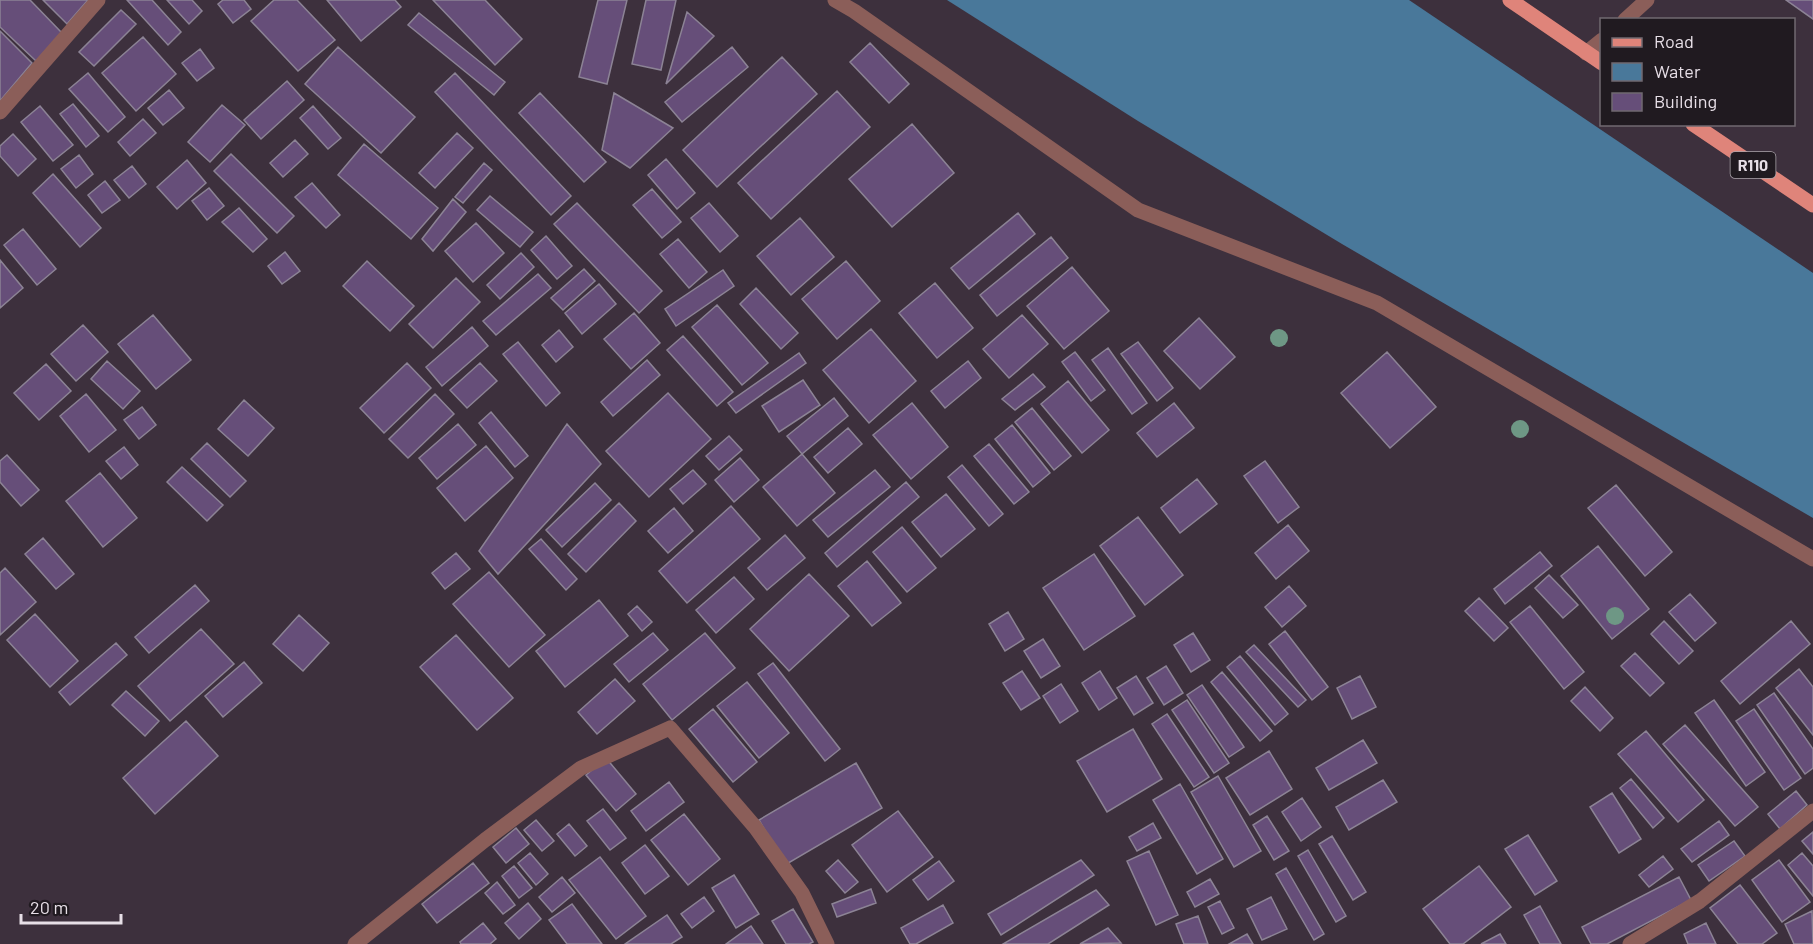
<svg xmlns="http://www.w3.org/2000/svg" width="1813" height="944" font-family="Barlow,sans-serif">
<rect width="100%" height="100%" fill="#3d303d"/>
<path fill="#49789a" d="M947 0H1409L1813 273V518L1342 244 1138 121Z"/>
<path fill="#664e79" stroke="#8c8395" stroke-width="1.5" d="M0 0H30L62 33 36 61 0 27Z
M43 0H88L67 24Z
M127 0H152L181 32 168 45Z
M167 0H192L202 11 189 24Z
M223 0H244L251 9 233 23 218 4Z
M274 0H297L335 40 298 71 251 21Z
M327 0H395L401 7 361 41Z
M433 0H485L522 39 495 65Z
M598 0H627L607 84 579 77Z
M646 0H676L661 70 632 64Z
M1786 0H1813V19Z
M121 10 136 24 94 66 79 52Z
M687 12 714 36 666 84Z
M419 13 505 82 494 95 408 25Z
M0 31 32 63 0 101Z
M143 37 176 74 136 111 102 73Z
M870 43 909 84 889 103 850 62Z
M338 47 415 117 381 153 305 84Z
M732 47 748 67 682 122 665 102Z
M200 49 214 68 197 81 182 63Z
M782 57 817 94 717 187 683 150Z
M88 73 125 117 108 132 69 89Z
M455 73 571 196 551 215 435 92Z
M287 81 304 100 261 139 244 120Z
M169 90 184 108 163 125 148 108Z
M837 91 870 127 771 219 738 183Z
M540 93 606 162 584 182 519 113Z
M614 93 673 128 630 168 602 150Z
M73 104 99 136 86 147 60 114Z
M222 105 245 125 210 162 188 142Z
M40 106 73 145 53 161 21 122Z
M313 106 341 138 328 149 300 118Z
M143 119 156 133 130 156 118 142Z
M912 124 954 173 892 227 849 179Z
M457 133 473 148 435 188 419 173Z
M13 134 36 159 18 176 0 156V146Z
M295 140 308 154 283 177 270 163Z
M364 144 438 208 411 239 338 175Z
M231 154 294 216 277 233 214 171Z
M79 155 93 174 76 188 61 169Z
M666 159 695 193 677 209 648 175Z
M187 160 206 183 177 209 157 187Z
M484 163 492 170 463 203 455 197Z
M132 166 146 184 129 198 114 180Z
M53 174 101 228 80 247 33 193Z
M105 181 120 200 102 213 88 195Z
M312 183 340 215 326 228 295 197Z
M209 188 224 206 207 220 192 201Z
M652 189 681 222 662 238 633 205Z
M490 196 533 232 520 247 477 210Z
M453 199 466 212 433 251 422 239Z
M577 203 662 291 639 313 554 224Z
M709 203 738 236 720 252 691 218Z
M239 208 267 239 253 252 222 222Z
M1018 213 1035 234 969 289 951 268Z
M800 218 834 257 791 295 757 256Z
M476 223 504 253 473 282 445 251Z
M23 229 56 269 37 285 4 245Z
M546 236 572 266 557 279 531 250Z
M1051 237 1068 258 997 316 980 295Z
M678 239 707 272 689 288 660 254Z
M285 252 300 271 282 284 268 266Z
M521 253 534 267 500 299 487 285Z
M0 260 23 288 0 308Z
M367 261 414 306 390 331 343 286Z
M846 261 880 301 837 339 802 299Z
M1072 267 1109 311 1064 349 1027 306Z
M584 269 595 281 563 310 551 298Z
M723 270 734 286 676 326 665 309Z
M538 274 551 288 496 335 483 321Z
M456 278 480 302 433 348 409 324Z
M935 283 973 328 937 358 899 313Z
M599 284 616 304 582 334 565 313Z
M756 288 798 333 781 349 740 304Z
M717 305 768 363 742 385 692 327Z
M634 313 660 343 631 369 604 339Z
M153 315 191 360 156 389 118 344Z
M1022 315 1048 344 1009 378 983 349Z
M1199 318 1235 357 1200 389 1164 351Z
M83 325 108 352 76 381 51 354Z
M472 327 488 346 442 386 426 367Z
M871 329 916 381 869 423 823 370Z
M559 330 573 347 556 362 542 345Z
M683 336 733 392 717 406 667 350Z
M518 342 560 393 546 406 503 354Z
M1138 342 1173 388 1157 401 1121 354Z
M1108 348 1147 403 1132 414 1092 360Z
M1075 352 1105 390 1091 401 1062 362Z
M1387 352 1436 407 1390 448 1341 393Z
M799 353 806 363 736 413 728 403Z
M647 360 660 375 613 416 601 402Z
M107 361 140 391 123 409 91 379Z
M968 361 981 378 945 408 931 391Z
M407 363 431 388 384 433 360 408Z
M480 363 497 381 467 408 450 390Z
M46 364 71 391 39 420 14 393Z
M1033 374 1045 387 1015 410 1002 399Z
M803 380 820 405 779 432 762 406Z
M1068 381 1109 430 1082 453 1041 404Z
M668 393 711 439 649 497 606 451Z
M86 394 116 430 89 452 60 416Z
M435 394 454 414 408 458 389 439Z
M834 398 848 416 802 454 787 436Z
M244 400 274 428 248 456 218 429Z
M912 403 948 447 911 479 873 435Z
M1174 403 1194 428 1157 457 1137 433Z
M142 407 156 425 139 439 124 420Z
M1032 408 1071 456 1054 470 1015 422Z
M491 412 528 456 515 467 479 423Z
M458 424 476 445 437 479 419 458Z
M567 424 601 464 498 574 479 551Z
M1012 425 1050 473 1033 487 995 439Z
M848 428 862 444 828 473 814 457Z
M729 436 742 450 719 470 706 456Z
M207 443 246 481 230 497 191 459Z
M989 444 1029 492 1014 504 974 456Z
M486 446 513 478 465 521 437 488Z
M124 447 138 465 121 479 106 461Z
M802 454 835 493 797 526 763 487Z
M7 455 39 490 21 506 0 482V461Z
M740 458 759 480 734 502 715 480Z
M1265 461 1299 507 1278 523 1244 476Z
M962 465 1003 514 989 526 948 477Z
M182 467 223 505 207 521 167 482Z
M693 470 706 484 683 504 670 489Z
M875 470 890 487 828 537 813 520Z
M100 473 137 518 103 547 66 501Z
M1197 479 1217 504 1180 533 1161 508Z
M906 482 919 497 837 567 825 553Z
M595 483 611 500 562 547 546 530Z
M1616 485 1672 552 1645 576 1588 508Z
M946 494 975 529 941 557 912 522Z
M619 503 636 521 586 572 568 554Z
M731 506 760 539 687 603 659 571Z
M674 508 693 531 668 553 648 531Z
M1138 517 1183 575 1145 605 1100 546Z
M1288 525 1309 551 1276 579 1255 553Z
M902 527 936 568 907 592 873 552Z
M785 535 805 558 767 590 748 568Z
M43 538 74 574 56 589 25 554Z
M541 539 577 579 566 590 529 549Z
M1598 546 1649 609 1612 639 1561 576Z
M1540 552 1552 566 1505 604 1494 589Z
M456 553 470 569 445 589 432 573Z
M1094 554 1135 616 1084 650 1043 588Z
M867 561 901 603 872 626 838 586Z
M5 568 36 602 0 635V573Z
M489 572 545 635 509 667 453 604Z
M809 574 849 616 789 671 750 629Z
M1549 575 1578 605 1563 618 1535 588Z
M734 577 754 599 716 633 696 610Z
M195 585 209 601 149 653 135 637Z
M1289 586 1306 606 1282 627 1265 607Z
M1690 594 1716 623 1695 641 1669 612Z
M1479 598 1508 628 1494 641 1465 611Z
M599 600 628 636 565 687 536 651Z
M637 606 652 622 642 631 628 614Z
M1530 606 1584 672 1564 689 1510 622Z
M1008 612 1024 639 1005 651 989 624Z
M35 614 78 661 50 687 7 640Z
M299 615 329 643 303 671 273 644Z
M1664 621 1693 651 1679 664 1651 634Z
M1791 621 1810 644 1740 704 1721 681Z
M201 629 234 664 170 721 138 686Z
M1285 631 1328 687 1312 700 1269 644Z
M653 633 668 650 629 682 614 664Z
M705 633 735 668 672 720 643 684Z
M1193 633 1210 660 1191 672 1174 645Z
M456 635 513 698 477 730 420 667Z
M1043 639 1060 666 1041 678 1024 651Z
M116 643 127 655 70 705 59 692Z
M1254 645 1306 700 1298 707 1246 652Z
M1635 653 1664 683 1650 696 1621 666Z
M1240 656 1288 714 1275 725 1227 667Z
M244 662 262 683 223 717 205 696Z
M773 663 840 749 825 761 758 674Z
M1166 666 1183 693 1164 705 1147 678Z
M1799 669 1813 687V735L1776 688Z
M1022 671 1040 698 1021 710 1003 683Z
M1100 671 1117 698 1099 710 1082 683Z
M1222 672 1272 731 1260 741 1211 682Z
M1136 676 1153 703 1134 715 1117 688Z
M1360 676 1376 707 1352 719 1337 688Z
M615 679 635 701 597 734 578 712Z
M747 682 789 733 759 758 717 706Z
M1061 684 1078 711 1060 723 1043 696Z
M1202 685 1244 747 1229 757 1187 695Z
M1585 687 1613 718 1600 731 1571 701Z
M126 691 159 721 145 736 112 705Z
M1774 693 1813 749V768L1805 774 1757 705Z
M1187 700 1229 763 1214 773 1172 710Z
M1714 700 1765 772 1746 786 1695 713Z
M713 709 757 762 733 782 689 729Z
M1754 709 1801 778 1784 790 1736 721Z
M1167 714 1209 777 1194 787 1152 724Z
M186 721 218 756 155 814 123 778Z
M1685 725 1758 807 1735 826 1663 744Z
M1133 729 1162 779 1107 812 1077 761Z
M1646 731 1704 800 1678 822 1618 754Z
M1363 740 1377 763 1329 790 1316 768Z
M1269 751 1292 789 1250 815 1226 778Z
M606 758 636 794 616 811 586 775Z
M856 763 882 808 785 865 759 820Z
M1218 776 1261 851 1234 867 1191 792Z
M1631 779 1664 818 1653 828 1620 788Z
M1383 780 1397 802 1349 830 1336 807Z
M669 782 684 802 646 831 631 811Z
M1180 784 1223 859 1197 874 1153 800Z
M1796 791 1807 805 1780 829 1768 814Z
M1612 793 1641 839 1619 853 1590 807Z
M1302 798 1321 827 1301 841 1282 812Z
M603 809 626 838 610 850 587 821Z
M898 811 933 857 887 892 852 845Z
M684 814 720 859 688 885 651 840Z
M1267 816 1289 851 1274 860 1253 825Z
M536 820 554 841 542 851 524 830Z
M1719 821 1729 835 1692 862 1681 849Z
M1153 823 1161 838 1137 851 1129 837Z
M569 824 587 846 575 856 557 834Z
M516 828 529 844 506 863 493 847Z
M1813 832V854L1802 841Z
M1528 835 1557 881 1535 895 1505 849Z
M1332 836 1366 892 1353 900 1319 844Z
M1734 841 1745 856 1709 881 1698 865Z
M645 845 669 876 645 894 622 863Z
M1308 850 1346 916 1336 922 1298 856Z
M1149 851 1178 915 1156 925 1127 861Z
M530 853 548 874 536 885 518 863Z
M1802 853 1813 866V896L1788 865Z
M1663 856 1673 869 1649 887 1639 875Z
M600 857 646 916 616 939 569 880Z
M838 860 858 882 845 893 826 871Z
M1081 860 1094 875 1001 935 988 914Z
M1779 860 1810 902 1782 922 1752 880Z
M939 861 954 881 928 900 913 880Z
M473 863 489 883 437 923 422 904Z
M514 866 532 888 519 898 502 876Z
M1479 866 1511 907 1463 944H1450L1423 909Z
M1286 868 1324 934 1314 940 1276 874Z
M734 875 759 914 736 928 712 888Z
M562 877 575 893 552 912 539 897Z
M1679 877 1691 900 1607 944H1591L1582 927Z
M1210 879 1219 894 1195 907 1187 892Z
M497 882 515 905 503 914 485 893Z
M1740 885 1777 933 1762 944H1738L1710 908Z
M871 889 876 903 837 917 832 904Z
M1096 890 1109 905 1048 944H1003Z
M704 897 714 911 692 928 681 914Z
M1271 897 1287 929 1262 940 1247 909Z
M1220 901 1234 928 1222 934 1208 907Z
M528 903 541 919 519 939 505 923Z
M572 904 602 944H567L549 920Z
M943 905 953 923 916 944H910L901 928Z
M1540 906 1561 944H1540L1524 915Z
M793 909 813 942 809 944H786L772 921Z
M1812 911 1813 944H1794L1785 924Z
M667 915 682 937 671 944H625Z
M1198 916 1208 944H1184L1176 924Z
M483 923 496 939 490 944H461L460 942Z
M1706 923 1716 944H1688L1684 934Z
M751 926 763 944H726Z
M1108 928 1121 943 1080 944Z
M1247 934 1253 944H1229Z
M1500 934 1506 944H1481Z"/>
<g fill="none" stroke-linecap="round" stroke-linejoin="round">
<path stroke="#8b5e59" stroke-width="15" d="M835 0 854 11 1138 210 1377 303 1813 559
M1625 20 1647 0
M1586 53 1602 40
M0 112 98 0
M355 944 485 840 581 768 670 728 755 827 802 893 827 944
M1630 944 1700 901 1813 811"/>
<path stroke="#df847a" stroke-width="15" d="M1510 0 1602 63
M1693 124 1813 205"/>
</g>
<g fill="#6e9785">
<circle cx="1279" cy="338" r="9"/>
<circle cx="1520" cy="429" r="9"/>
<circle cx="1615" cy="616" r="9"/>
</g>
<g text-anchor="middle" stroke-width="4.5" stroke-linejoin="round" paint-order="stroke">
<rect fill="#201a20" stroke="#aba4ab" stroke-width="1.5" x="1730.5" y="152" width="45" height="26" rx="4.5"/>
<g font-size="16" font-weight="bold" fill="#e7dfe7">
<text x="1753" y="171">R110</text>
</g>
</g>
<rect x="1600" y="18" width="195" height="108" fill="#201a20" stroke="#706970" stroke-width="1.5"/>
<rect x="1612" y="38" width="30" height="9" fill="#df847a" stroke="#706970" stroke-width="1.5"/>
<text x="1654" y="48" font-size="18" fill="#e7dfe7">Road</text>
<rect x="1612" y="63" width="30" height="18" fill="#49789a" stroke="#706970" stroke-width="1.5"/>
<text x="1654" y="78" font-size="18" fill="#e7dfe7">Water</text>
<rect x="1612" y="93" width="30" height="18" fill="#664e79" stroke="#706970" stroke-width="1.5"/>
<text x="1654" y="108" font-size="18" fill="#e7dfe7">Building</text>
<path d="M21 914v9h100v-9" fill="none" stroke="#e7dfe7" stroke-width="3"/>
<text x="30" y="914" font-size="18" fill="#e7dfe7" stroke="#201a20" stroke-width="4.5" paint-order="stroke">20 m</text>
</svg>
